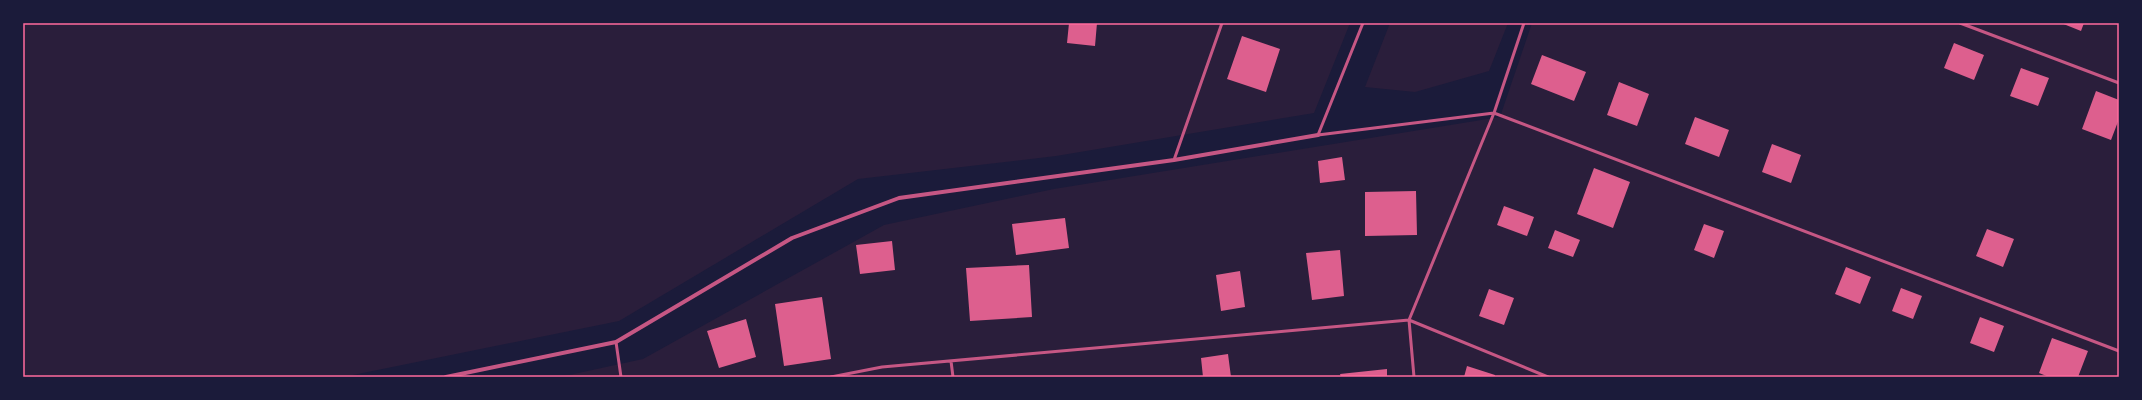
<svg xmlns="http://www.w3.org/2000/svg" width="2142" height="400" font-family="'PT Sans',sans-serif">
<rect width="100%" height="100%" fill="#1b1b3a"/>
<path fill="#2a1e3b" d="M23 23H1350L1314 113 1056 156 858 179 619 321 343 377H23Z
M1390 23H1508L1489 71 1415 92 1365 87Z
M1532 23H2119V377H560L643 359 884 225 1054 189 1500 117Z"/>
<path fill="#dd5f8e" d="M1069 23H1097L1095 46 1067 43Z
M2061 23H2084L2081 31Z
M1242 36 1280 49 1266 92 1227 79Z
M1954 43 1984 55 1974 80 1944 68Z
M1542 55 1586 72 1574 101 1531 84Z
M2021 68 2049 78 2038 106 2010 96Z
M1619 82 1649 94 1637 126 1607 115Z
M2096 91 2119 100V119L2111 140 2082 129Z
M1695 117 1729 130 1719 157 1685 144Z
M1772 144 1801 155 1791 183 1762 172Z
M1342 157 1345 180 1320 183 1318 161Z
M1594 168 1630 182 1613 228 1577 214Z
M1416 191 1417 235 1365 236V192Z
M1504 206 1534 217 1527 236 1497 225Z
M1065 218 1069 248 1016 255 1012 224Z
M1704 224 1724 231 1714 258 1694 250Z
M1987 229 2014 239 2003 267 1976 256Z
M1555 230 1580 240 1573 257 1548 248Z
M892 241 895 270 860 274 856 245Z
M1340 250 1344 296 1312 300 1306 253Z
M1029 265 1032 317 970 321 966 268Z
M1846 267 1871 277 1860 304 1835 294Z
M1240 271 1245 307 1221 311 1216 275Z
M1901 288 1922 296 1913 319 1892 311Z
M1489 289 1514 298 1504 325 1479 316Z
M822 297 831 359 784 366 775 304Z
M1980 317 2004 326 1994 352 1970 343Z
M746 319 756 357 719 368 707 331Z
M2052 338 2088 351 2078 377H2049L2039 373Z
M1228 354 1231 377H1203L1201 358Z
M1467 366 1495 375V377H1464Z
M1387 369V377H1341L1340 374Z"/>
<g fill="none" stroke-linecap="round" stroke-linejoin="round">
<path stroke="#c65784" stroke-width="3" d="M1363 23 1318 135 1494 113 2119 351
M1960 23 2119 83
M1174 160 1222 23
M616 342 621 377
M951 361 953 377
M831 377 882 367 1409 320 1548 377
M1414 377 1409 320 1494 113 1524 23"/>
<path stroke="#c65784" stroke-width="4" d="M446 377 616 342 792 238 899 198 1174 160 1318 135"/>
</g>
<rect width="2142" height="400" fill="none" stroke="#1b1b3a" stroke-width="48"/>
<rect x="24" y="24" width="2094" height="352" fill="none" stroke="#ff6b9d" stroke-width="1.5"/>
</svg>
